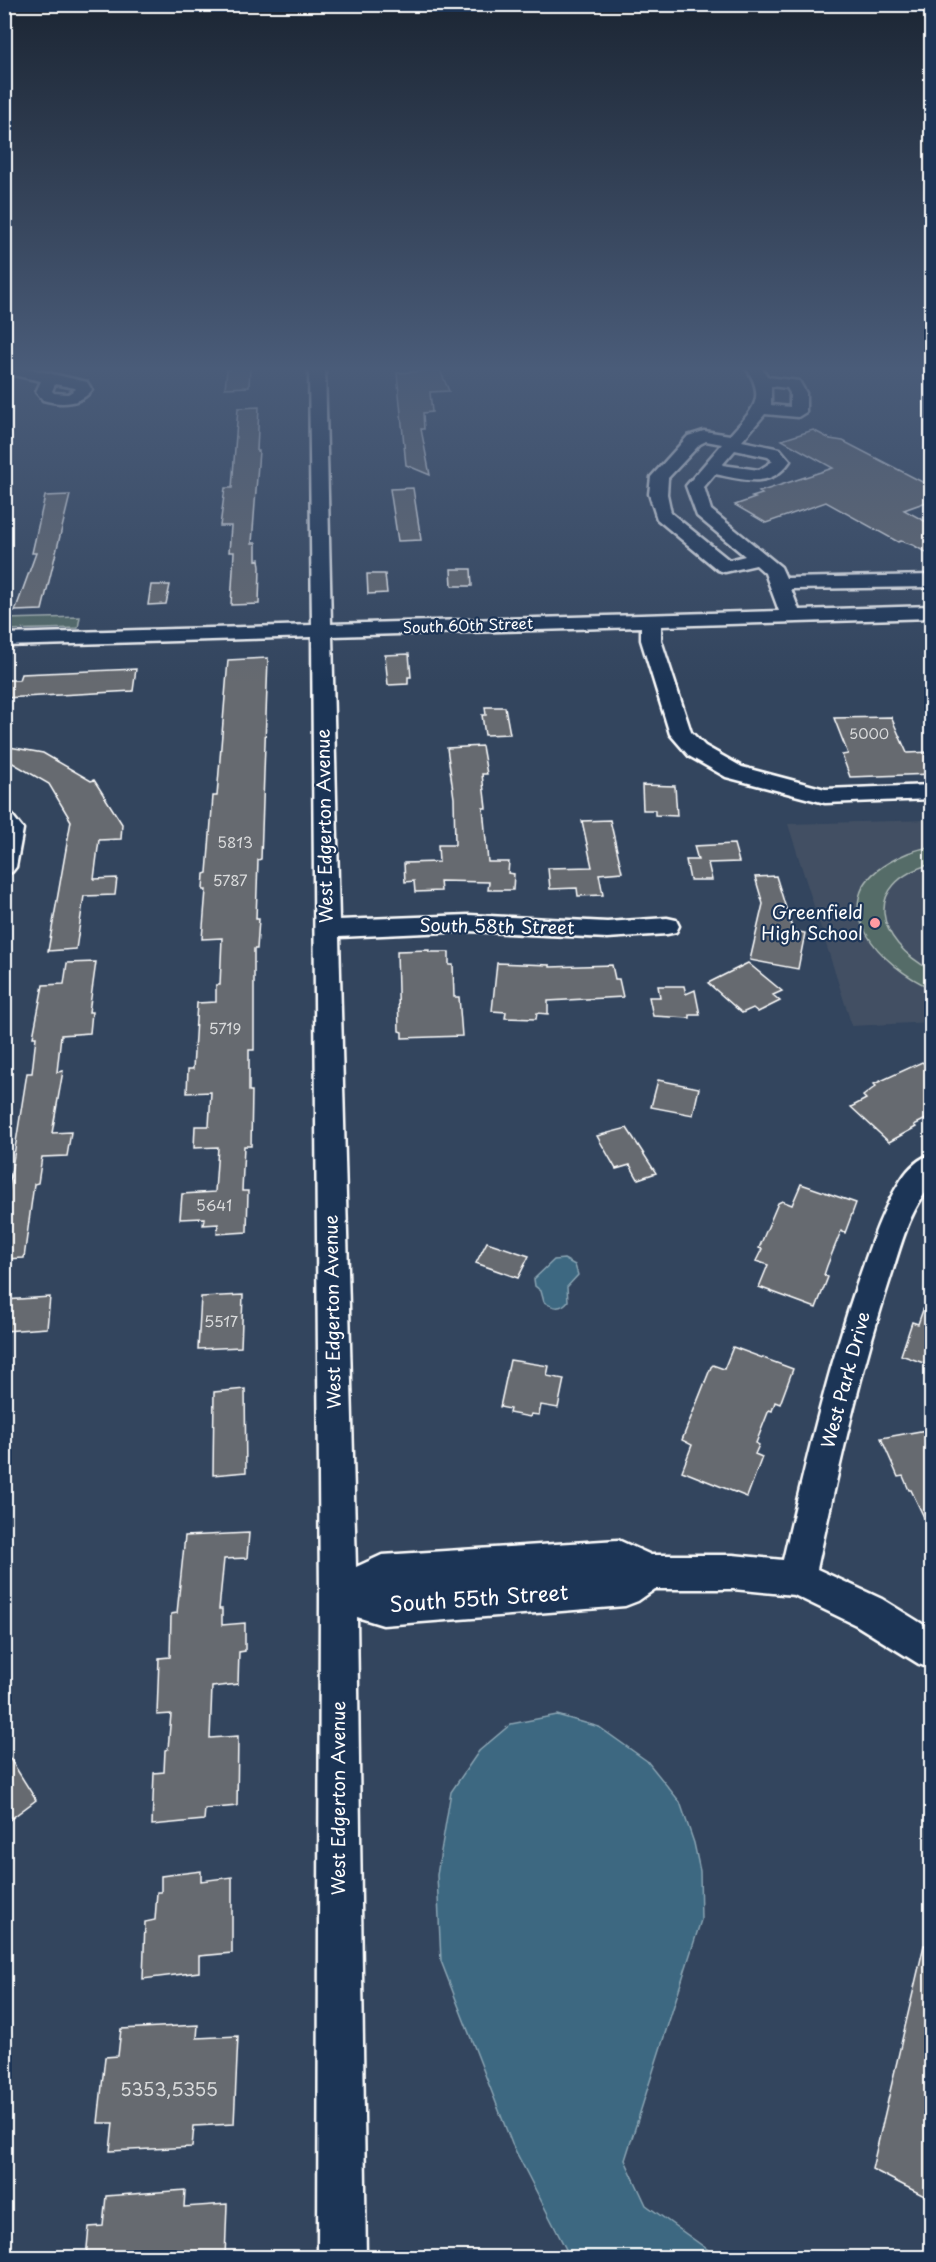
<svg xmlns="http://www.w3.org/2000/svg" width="936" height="2262" font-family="'Playpen Sans',sans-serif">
<rect width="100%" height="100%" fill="#33455e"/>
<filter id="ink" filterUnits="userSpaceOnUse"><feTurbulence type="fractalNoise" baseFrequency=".0167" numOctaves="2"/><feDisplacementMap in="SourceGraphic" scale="12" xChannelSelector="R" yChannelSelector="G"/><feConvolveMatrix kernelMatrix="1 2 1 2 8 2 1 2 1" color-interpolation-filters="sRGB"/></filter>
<g filter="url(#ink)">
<path fill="#425063" d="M931 820V1022L852 1026 788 824Z"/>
<path fill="#546c68" stroke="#aab6b4" stroke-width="1.5" d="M80 617 78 628 5 630V619Z
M931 847V864C861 884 876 941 931 970V988C883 968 820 903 888 863 901 855 916 849 931 847Z"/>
<path fill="#3c6881" stroke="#8aa4b3" stroke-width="1.5" d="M564 1259 575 1265 578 1275 567 1287 568 1301C561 1310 553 1308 544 1302L541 1291 535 1286 534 1279 554 1260Z
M557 1715 599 1727 647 1761 680 1802 694 1843 700 1871 701 1920 625 2160 646 2205 718 2257H570L512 2144 441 1961 437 1875 451 1792 479 1751 511 1724Z"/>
<path fill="#666a70" stroke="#fff" stroke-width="1.5" d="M230 366H250L249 387 225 388 227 370H229Z
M440 370 449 391 430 392 432 412 423 413 424 429H421L430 475 406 465 397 373Z
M259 407 257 451H259L252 543H256V560L259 559 260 567 259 604 231 605 234 552H229L231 526H220L225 488H232L238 408Z
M813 430 830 439 843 441 932 487V500L904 510 932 525V556L913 545 901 541 898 542 826 502 766 523 735 505 755 498 752 497 762 494 759 492 833 468 782 440Z
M413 488 421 540 398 541 390 489Z
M70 495 42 610 15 611 36 553H32L45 496Z
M451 569H471L472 586H452Z
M367 574H385L387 593 368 594Z
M151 585H170L166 604 148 605Z
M409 654 411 677H408V684L388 685 385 655Z
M268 658 261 859 258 860 256 919H259L257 949H254V1050H249V1091H252L251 1146H244L242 1191H248L247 1232 217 1234 218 1224 203 1225 204 1218 180 1219 182 1194 215 1192 218 1147 194 1148 195 1126H209L211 1092 187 1093 188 1069H193L197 1003 216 1002V985H220L222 938 202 939 206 890H203L204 874 207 873 213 796H217L228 660Z
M136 669 133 691 4 698V680H19L21 674Z
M485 707H505L510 734 485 735 482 715H486Z
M891 717 907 753 932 752V774L850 777 842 755 848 754 834 718Z
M4 746 43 753 91 781 94 780 122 824 121 839 99 840 94 879 117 878 115 895 84 896 76 949 48 951 71 821 49 784 4 758Z
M482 746 487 774H482L486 808H483L488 862H509L508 873 514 874 513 890H488L489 882 440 881 441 891 415 892 414 881 405 882 404 863 439 862 438 845H455L454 798 447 748Z
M642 785 675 786 677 816 655 815V810H643Z
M610 820 622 872 599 874 603 895 578 896 577 888 550 889 548 868 592 867 582 821Z
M734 844 739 862 708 863 712 880H690L686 860H698L694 846Z
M776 876 793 931 805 933 798 969 750 960 763 904 755 877Z
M429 950V952H449V965H453L454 997H459L462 1036 402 1038V1032L399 1031 397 951Z
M96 962 89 1012H92L90 1033 61 1035 57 1072 63 1071 52 1133 71 1132 67 1156 42 1157 38 1183 34 1184 24 1258 4 1259V1199H7L27 1073H32L36 1037H33L43 985 64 984 67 963Z
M497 963 550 965V967L612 965 615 979H619L623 997 548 1001V1014L537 1013 536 1019 505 1018 506 1012 492 1011Z
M748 963 782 991 773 995 780 1001 758 1012 753 1008 742 1013 708 983Z
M658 986H684L686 994 695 990 700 1015H690V1018L653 1016 649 997H660Z
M922 1062 932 1070V1116L914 1125 916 1127 889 1142 851 1107 866 1099 863 1096 876 1086 874 1084Z
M658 1080 699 1088 693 1115 651 1107Z
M627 1128 656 1173 638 1179 630 1165 616 1169 597 1136Z
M801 1184 856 1203 845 1233 841 1231 827 1266 824 1275 828 1277 816 1308 759 1287 768 1265 756 1261 762 1249 759 1248 778 1203 782 1201 792 1205Z
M487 1242 529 1256 518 1278 476 1263Z
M929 1293H932V1366L901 1355 912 1322 918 1324Z
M243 1295 241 1347 198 1349 201 1297Z
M50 1297 47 1328 4 1331V1300Z
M733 1347 793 1369 780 1404 775 1402 772 1411 769 1410 756 1443 759 1445 755 1454 762 1457 747 1497 682 1471 692 1445 682 1440 711 1367 713 1365 724 1369Z
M510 1360 549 1366 547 1376 564 1379 558 1408 541 1405 539 1415 531 1414 530 1417 509 1413 510 1409 500 1407Z
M245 1389 246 1472 213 1475 214 1392Z
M932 1429V1534L911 1490H909L903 1476 898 1477 881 1438Z
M249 1533 247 1558 224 1559 219 1609H222V1625L245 1623V1651L239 1652 238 1684 212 1687 210 1738 238 1736 237 1806 205 1809 204 1820 152 1825 154 1773 164 1772 165 1750 168 1749 171 1714 157 1715 159 1658 170 1657 171 1614 177 1613 185 1536Z
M4 1749 36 1800 4 1824Z
M201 1871V1881L232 1877V1953L199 1956V1972L143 1979 145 1922 155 1920 157 1892H161V1876Z
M924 1945 932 1946V2200L872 2169Z
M198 2025 197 2038 238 2036 234 2124 194 2126 192 2147 110 2151 113 2123H98L105 2057 118 2056 121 2029Z
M185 2190 184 2207 227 2204 225 2258H86L89 2227 103 2226 106 2196Z"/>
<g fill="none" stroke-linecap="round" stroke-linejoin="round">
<defs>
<path id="minor" d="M4 366H18L87 382 92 390C80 405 61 405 43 400L36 392 41 381 4 373ZM55 384 75 388 76 389 68 394 54 393 52 391Z
M309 366H325L331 624 779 611 765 573 756 565 725 572 718 570 657 519 649 494 651 477 688 436 704 431 730 435C752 410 768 399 745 366H760L768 377 799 381 806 393V412L798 417 765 414 742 441 780 449 790 461C771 489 744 480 715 474L704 487 711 510 781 567 786 578 932 575V587L791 589 799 610 932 606V618L661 626V640L691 732 705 746 742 767 825 789 932 785V799L825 803 726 777 689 756 670 734 641 640V627L332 636 339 920 469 915 607 922 667 918 676 920 679 926 676 932 667 934 607 938 469 931 339 937 356 1567 382 1555 618 1540 651 1555H733L783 1560C805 1466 827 1372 858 1281 870 1247 881 1211 901 1180 908 1169 919 1158 932 1154V1185C909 1210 901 1245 891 1276 860 1372 838 1471 817 1569L882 1599 932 1630V1669L919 1664 856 1625 794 1595 733 1589H655L638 1601 625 1606 383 1625 357 1617 366 2258H318L320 1595 312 637 4 646V634L312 625ZM771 386 787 388 790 393V407L771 405ZM706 441 722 444 686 486 697 516 745 556 729 560 671 513 667 494 668 478 700 444ZM735 450 768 457 773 461 759 470 722 465Z
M4 813 12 815 23 829 16 867 12 872 4 874Z"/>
</defs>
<use href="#minor" stroke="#fff" stroke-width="5"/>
<use href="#minor" fill="#1d3557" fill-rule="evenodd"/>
</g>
</g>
<linearGradient id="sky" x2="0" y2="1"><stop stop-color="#1c2634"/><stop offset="0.54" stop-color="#4a5c79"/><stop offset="1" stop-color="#4a5c79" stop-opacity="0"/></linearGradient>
<rect width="936" height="683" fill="url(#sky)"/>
<circle fill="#ff9aa2" stroke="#1d3557" stroke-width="2" cx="875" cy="923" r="6"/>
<g text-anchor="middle" stroke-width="4.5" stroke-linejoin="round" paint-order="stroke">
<g font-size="14" fill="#d9dadb">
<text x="869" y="739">5000</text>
</g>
<g font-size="15" fill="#fff" stroke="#1d3557">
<text transform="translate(468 626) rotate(-2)" y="5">South 60th Street</text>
</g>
<g font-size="15" fill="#d9dadb">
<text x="235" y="848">5813</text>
<text x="230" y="886">5787</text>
<text x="225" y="1034">5719</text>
<text x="214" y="1211">5641</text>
<text x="221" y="1327">5517</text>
</g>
<g font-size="18" fill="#fff" stroke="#1d3557">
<text transform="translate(325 826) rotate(-91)" y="6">West Edgerton Avenue</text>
<text transform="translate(497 927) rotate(1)" y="6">South 58th Street</text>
<text transform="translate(333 1312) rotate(-91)" y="6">West Edgerton Avenue</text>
<text transform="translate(846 1380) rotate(-75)" y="6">West Park Drive</text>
<text transform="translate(339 1798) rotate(-90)" y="6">West Edgerton Avenue</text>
</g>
<g font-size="18" fill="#fff" stroke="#1d3557" text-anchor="end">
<text x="863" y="919">Greenfield<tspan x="863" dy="21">High School</tspan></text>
</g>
<g font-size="18" fill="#d9dadb">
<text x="169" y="2096">5353,5355</text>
</g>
<g font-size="21" fill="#fff" stroke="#1d3557">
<text transform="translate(479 1599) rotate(-4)" y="7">South 55th Street</text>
</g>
</g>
<rect width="936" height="2262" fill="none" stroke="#1d3557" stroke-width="24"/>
<rect x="12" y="12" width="912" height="2238" fill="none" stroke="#fff" stroke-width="2" filter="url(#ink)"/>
</svg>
